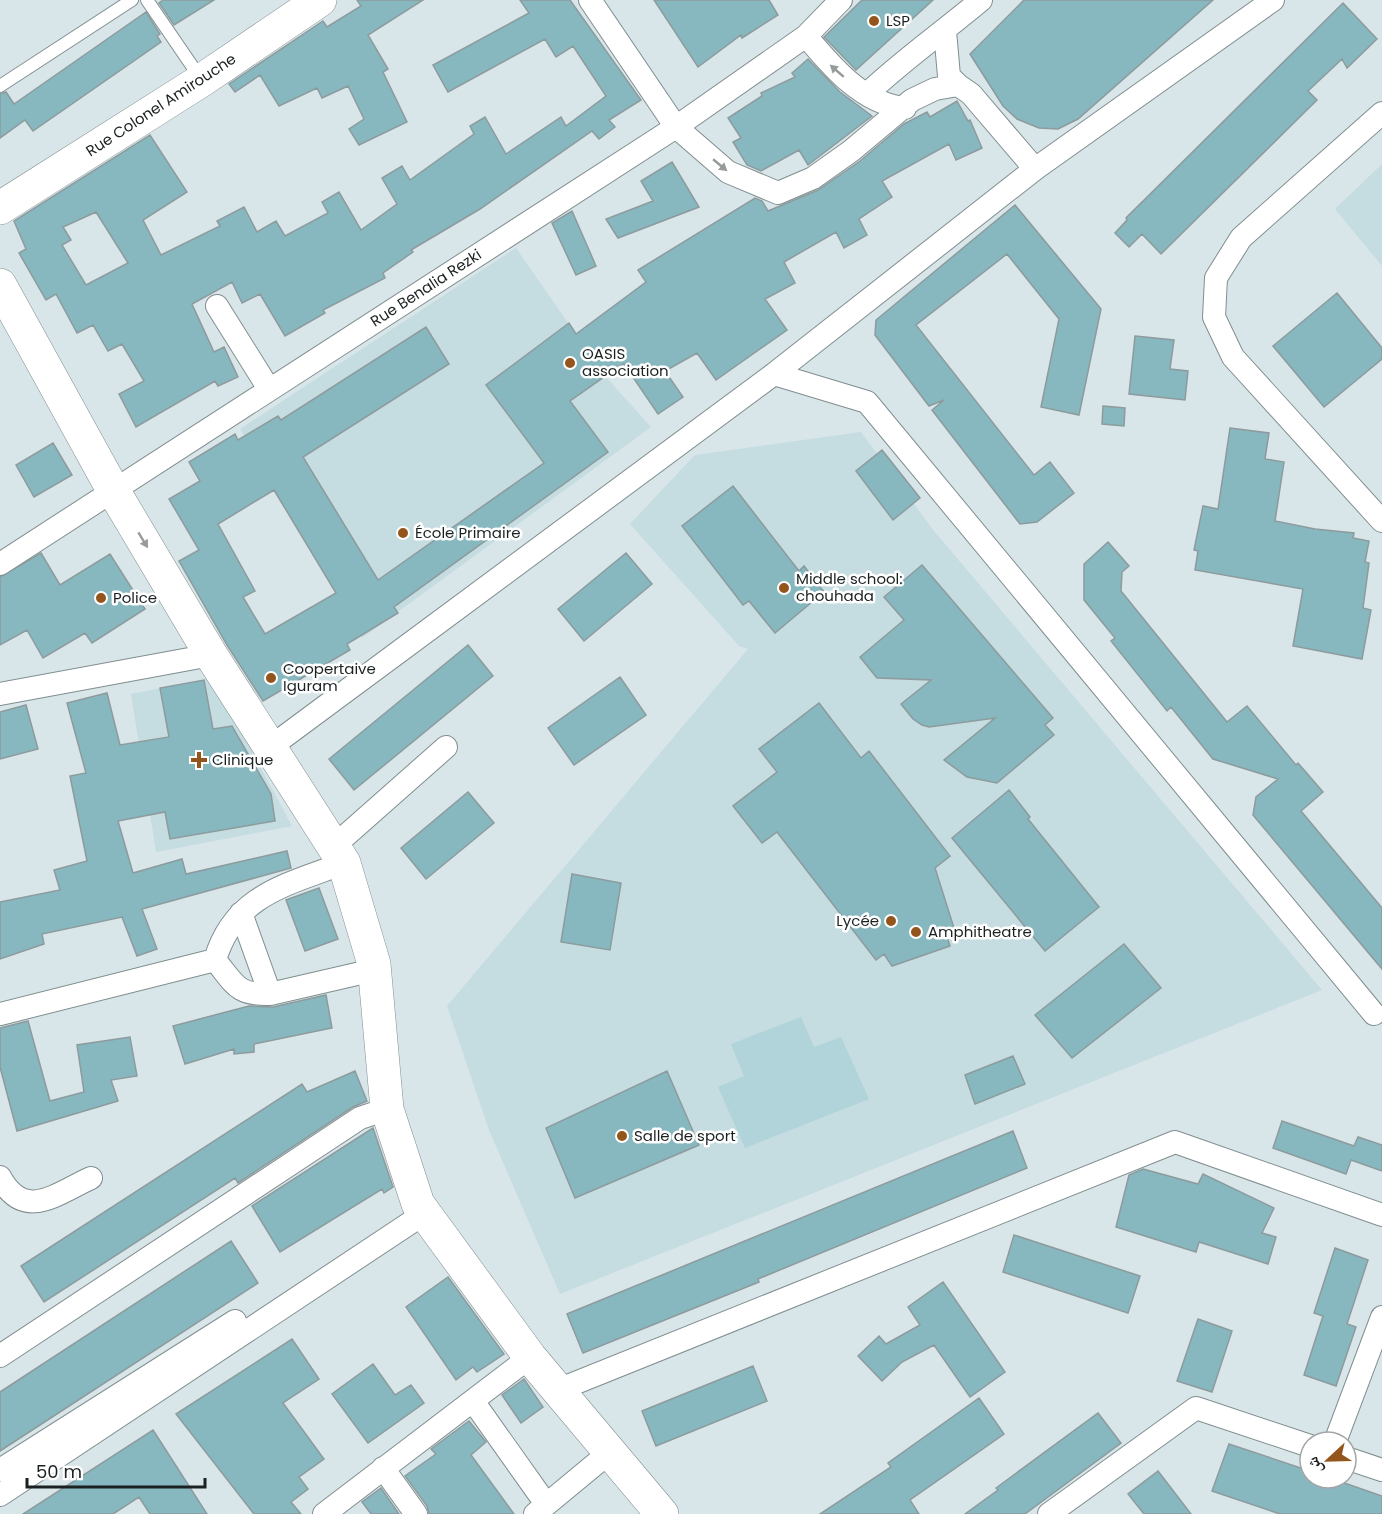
<svg xmlns="http://www.w3.org/2000/svg" width="1382" height="1514" font-family="Poppins,'Noto Naskh Arabic',sans-serif">
<rect width="100%" height="100%" fill="#d8e6e9"/>
<path fill="#c5dce0" d="M1382 164V266L1335 209Z
M516 248 605 376 651 427 362 638 240 429Z
M861 432 934 531 1322 990 560 1294 489 1130 447 1006 748 649 739 646 630 524 695 455Z
M211 675 292 826 156 852 131 694 203 680Z"/>
<path fill="#b0d4da" d="M801 1017 814 1047 841 1037 869 1099 745 1148 718 1087 744 1076 731 1044Z"/>
<path fill="#87b7bf" stroke="#8d9b9d" stroke-width="1.5" fill-rule="evenodd" d="M163 0H214L174 25 159 3Z
M357 0H423L368 35 388 69 383 72 407 122 359 145 349 129 364 119 348 86 322 98 317 88 279 106 260 75 235 92 229 84 323 21 327 27 361 6Z
M520 0H570L641 100 609 120 615 127 599 139 592 131 480 209 411 250 413 252 383 273 385 278 323 310 325 313 285 336 260 294 242 303 232 282 192 304 214 352 224 347 238 377 218 386 215 381 136 427 119 394 144 381 122 344 108 351 93 325 77 333 56 294 46 300 19 253 26 249 14 221 150 135 187 192 143 220 161 255 220 226 217 221 244 207 257 232 276 221 285 236 328 213 322 202 339 192 361 230 397 204 382 178 402 166 410 180 474 134 470 126 485 117 506 154 561 117 566 126 606 96 573 46 556 57 545 39 448 92 433 65 529 13ZM96 212 128 263 86 285 62 245 71 240 63 227Z
M654 0H769L778 15 742 38 741 35 698 67Z
M862 0H933L856 70 824 37Z
M1024 0H1213L1078 119 1058 129 1039 128 1017 119 1003 106 970 54Z
M1343 3 1377 39 1347 68 1342 59 1308 91 1317 100 1161 254 1142 234 1129 247 1115 233 1127 220 1126 218Z
M146 12 160 34 157 36 161 42 33 131 25 120 0 138V94L6 92 14 104Z
M808 59 840 92 872 116 808 165 799 150 761 171 747 165 733 142 741 138 728 118 762 96 761 93 795 77 792 73Z
M957 101 968 121 970 120 982 148 956 160 949 144 882 181 892 197 859 219 867 235 844 248 836 232 784 262 795 283 765 299 787 330 716 380 697 353 665 371 683 397 658 414 624 364 620 366 570 401 608 452 394 607 398 613 347 644 350 650 263 701 227 645 179 561 199 550 169 499 200 481 189 462 235 434 238 440 278 416 281 420 426 327 449 364 303 457 378 580 544 463 486 385 569 323 576 334 646 282 638 270 755 198 762 201 768 211 818 190 860 161 904 124 927 112 930 117ZM274 490 336 593 265 634 243 597 255 591 218 524Z
M672 162 699 207 618 238 606 219 653 201 641 181Z
M1015 205 1101 309 1079 415 1041 407 1059 319 1007 254 916 325 1034 475 1050 462 1074 493 1037 522 1020 524 932 410 944 400 929 406 875 335 876 320Z
M572 211 596 266 576 275 552 223Z
M1337 293 1382 348V359L1324 407 1273 346Z
M1135 336 1174 340 1170 369 1188 371 1185 400 1129 394Z
M1103 406 1125 408 1124 426 1102 424Z
M1230 428 1269 433 1265 459 1284 462 1275 521 1315 529 1354 533 1353 538 1369 541 1365 562 1369 563 1363 608 1371 610 1362 659 1293 646 1303 589 1195 570 1198 551 1194 550 1203 506 1218 509Z
M53 443 72 475 34 497 16 465Z
M882 450 920 498 893 520 856 471Z
M733 486 799 571 804 566 824 592 775 633 749 601 743 605 682 526Z
M1108 542 1129 566 1122 572 1121 591 1227 722 1247 706 1296 765 1298 763 1323 792 1301 811 1382 908V969L1253 815 1256 797 1278 779 1213 759 1171 707 1167 711 1111 641 1115 638 1084 600V564Z
M41 553 60 585 110 554 145 609 92 643 85 633 43 658 27 630 0 645V577Z
M626 553 652 584 584 641 558 609Z
M922 565 1053 718 1045 725 1054 735 997 783 967 777 944 760 995 718 929 727 922 725 913 719 901 704 931 680 877 678 860 657 904 620 884 597Z
M468 645 493 676 354 790 329 759Z
M620 677 646 715 574 765 548 728Z
M204 680 213 729 232 726 271 794 275 821 170 839 165 812 118 821 133 873 182 859 186 874 287 851 291 868 142 909 157 949 137 956 122 917 42 934 44 944 0 959V902L60 890 54 870 87 861 70 776 86 773 67 703 107 693 120 745 169 737 160 688Z
M819 703 861 758 869 751 950 856 935 868 954 928 945 931 950 946 892 966 884 954 876 960 777 832 762 843 733 806 777 772 759 749Z
M26 705 38 749 0 759V712Z
M1009 790 1030 817 1028 819 1099 907 1045 951 952 838Z
M468 792 494 823 426 879 401 848Z
M572 874 621 883 610 950 561 942Z
M319 888 338 939 305 951 286 900Z
M1124 944 1161 988 1072 1058 1035 1015Z
M326 995 332 1028 254 1044V1052L234 1054V1049L185 1064 173 1026 249 1006 273 1007Z
M28 1021 50 1101 84 1092 77 1045 130 1037 137 1076 111 1080 118 1101 17 1131 0 1067V1028Z
M1013 1056 1025 1084 975 1104 965 1075Z
M355 1071 367 1101 353 1107 238 1183 235 1178 44 1302 21 1266 302 1084 307 1092Z
M667 1071 699 1145 575 1198 546 1128Z
M1282 1121 1354 1146 1358 1137 1382 1145V1171L1351 1160 1346 1174 1273 1148Z
M373 1128 393 1187 384 1193 382 1189 280 1252 252 1206Z
M1013 1131 1027 1168 758 1279 759 1282 583 1353 567 1314Z
M1143 1169 1198 1184 1203 1174 1274 1208 1262 1233 1276 1237 1268 1264 1199 1242 1196 1252 1116 1227 1129 1175Z
M1014 1235 1140 1276 1128 1313 1003 1272Z
M231 1241 258 1283 0 1451V1392Z
M1335 1248 1368 1260 1347 1324 1356 1327 1336 1386 1304 1375 1323 1316 1314 1313Z
M448 1277 504 1354 477 1372 473 1367 456 1380 406 1307Z
M943 1282 1005 1372 970 1397 934 1345 902 1362 882 1381 858 1356 879 1336 886 1344 920 1325 908 1307Z
M1198 1319 1232 1331 1212 1392 1177 1381Z
M292 1339 319 1379 283 1403 324 1459 299 1477 308 1489 291 1502 301 1514H254L176 1414Z
M373 1364 395 1395 411 1385 424 1403 368 1443 332 1394Z
M753 1366 767 1401 656 1446 642 1411Z
M524 1379 543 1407 521 1423 502 1395Z
M979 1398 1004 1434 910 1500 919 1514H820L891 1467 888 1463Z
M1098 1413 1121 1443 1025 1514H965L998 1490 996 1488Z
M469 1421 486 1442 471 1455 514 1514H429L427 1506 405 1476 436 1454 431 1449Z
M153 1430 207 1514H150L139 1497 113 1514H23Z
M1229 1444 1310 1471V1478H1330L1382 1496V1514H1280L1212 1491Z
M1158 1471 1191 1514H1144L1128 1494Z
M381 1488 399 1514H371L362 1502Z"/>
<g fill="none" stroke-linecap="round" stroke-linejoin="round">
<defs>
<path id="lane" d="M147 0 201 79
M0 86 132 0"/>
<path id="street" d="M590 0 676 127 728 172 778 193 813 178 851 151 912 100 935 89 958 85 971 94 1035 169
M945 31 949 76 958 85
M806 36C832 67 863 104 905 108
M867 94C903 60 943 32 981 0
M1382 113 1241 238 1216 278 1214 317 1233 357 1382 521
M217 306 269 389
M774 374 867 402 1374 1014
M0 564 676 127 806 36 841 0
M0 694 211 655
M269 748 774 374 1035 169 1273 0
M334 846 446 747
M215 960C235 984 236 995 270 994L241 913
M270 994 374 970
M0 1014 215 960C234 895 286 885 344 863
M0 1177C24 1222 56 1194 91 1178
M0 1356 360 1118 387 1109
M558 1390 1175 1142 1382 1215
M473 1401 546 1504
M1335 1442 1382 1317
M1346 1458 1382 1470
M383 1468 416 1514
M0 1470 235 1321
M0 1495 425 1213
M324 1514 530 1357
M535 1514 610 1452
M1049 1514 1196 1408 1310 1446"/>
<path id="secondary" d="M0 208 202 80 320 0
M0 285 113 490 211 655 344 863 374 964 387 1109 418 1204 530 1357 662 1514"/>
</defs>
<use href="#lane" stroke="#818e90" stroke-width="14"/>
<use href="#street" stroke="#818e90" stroke-width="24"/>
<use href="#secondary" stroke="#818e90" stroke-width="34"/>
<use href="#lane" stroke="#fff" stroke-width="12"/>
<use href="#street" stroke="#fff" stroke-width="22"/>
<use href="#secondary" stroke="#fff" stroke-width="33"/>
</g>
<defs><path id="oneway-solid" d="M-6-.8H1V-3.2L6.5 0L1 3.2V.8H-6Z" transform="scale(1.5)"/></defs>
<g fill="#989b9b">
<use href="#oneway-solid" transform="translate(837 71) rotate(-139)"/>
<use href="#oneway-solid" transform="translate(720 165) rotate(40)"/>
<use href="#oneway-solid" transform="translate(143 540) rotate(59)"/>
</g>
<g fill="#93551b" stroke="#fff" stroke-width="2">
<circle cx="874" cy="21" r="6"/>
<circle cx="570" cy="363" r="6"/>
<circle cx="403" cy="533" r="6"/>
<circle cx="784" cy="588" r="6"/>
<circle cx="101" cy="598" r="6"/>
<circle cx="271" cy="678" r="6"/>
<path d="M196 751h6v6h6v6h-6v6h-6v-6h-6v-6h6z"/>
<circle cx="891" cy="921" r="6"/>
<circle cx="916" cy="932" r="6"/>
<circle cx="622" cy="1136" r="6"/>
</g>
<g text-anchor="middle" stroke-width="5" stroke-linejoin="round" paint-order="stroke">
<g font-size="15" fill="#1b2021" stroke="#fff" text-anchor="start">
<text x="886" y="26">LSP</text>
<text x="582" y="359">OASIS<tspan x="582" dy="17">association</tspan></text>
<text x="415" y="538">École Primaire</text>
<text x="796" y="584">Middle school:<tspan x="796" dy="17">chouhada</tspan></text>
<text x="113" y="603">Police</text>
<text x="283" y="674">Coopertaive<tspan x="283" dy="17">Iguram</tspan></text>
<text x="212" y="765">Clinique</text>
<text x="879" y="926" text-anchor="end">Lycée</text>
<text x="928" y="937">Amphitheatre</text>
<text x="634" y="1141">Salle de sport</text>
</g>
<g font-size="15" fill="#1b2021" stroke="#fff">
<text transform="translate(161 105) rotate(-33)" y="5">Rue Colonel Amirouche</text>
<text transform="translate(426 288) rotate(-33)" y="5">Rue Benalia Rezki</text>
</g>
</g>
<g transform="translate(1328 1460) rotate(248)"><circle r="28" fill="#ffffff" stroke="#a4a6a6" stroke-width="1.5"/>
<path d="M0-4.5L10 22L0 15L-10 22Z" fill="#93551b"/>
<text y="-9" font-size="16" font-weight="bold" text-anchor="middle" fill="#1b2021">ش</text>
</g>
<path d="M27 1478v9h178v-9" fill="none" stroke="#1b2021" stroke-width="3"/>
<text x="36" y="1478" font-size="18" fill="#1b2021" stroke="#ffffff" stroke-width="4.5" paint-order="stroke">50 m</text>
</svg>
